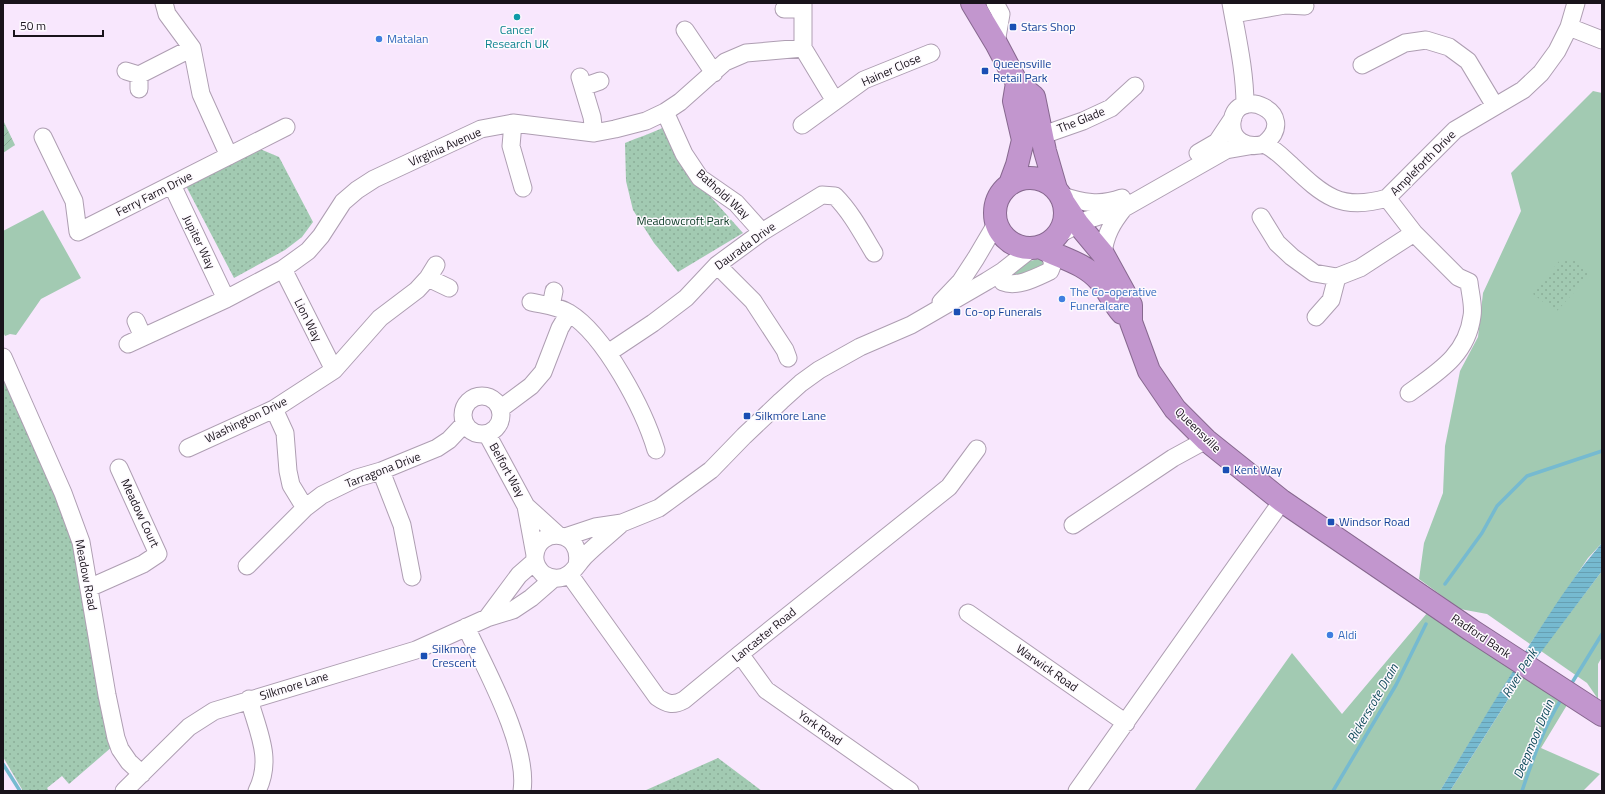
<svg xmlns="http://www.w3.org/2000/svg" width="1605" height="794" font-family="'Titillium Web',sans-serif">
<defs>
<pattern id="park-dots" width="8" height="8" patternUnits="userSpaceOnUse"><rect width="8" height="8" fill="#a2cab2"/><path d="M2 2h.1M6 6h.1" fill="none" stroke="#8bad98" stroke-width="1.8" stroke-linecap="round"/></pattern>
<pattern id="garden-furrows" width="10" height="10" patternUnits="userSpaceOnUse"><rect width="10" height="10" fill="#a2cab2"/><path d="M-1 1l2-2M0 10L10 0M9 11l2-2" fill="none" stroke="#8bad98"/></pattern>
<pattern id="water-rules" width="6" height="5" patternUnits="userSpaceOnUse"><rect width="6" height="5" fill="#76bad0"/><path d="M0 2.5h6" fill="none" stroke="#669fb2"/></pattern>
</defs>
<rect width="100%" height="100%" fill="#f8e7fd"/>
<path fill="#a2cab2" d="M1593 91 1602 93V543L1588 558 1530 644 1487 614 1460 609 1419 579 1424 543 1443 493 1445 446 1460 371 1478 337 1483 293 1521 211 1511 173Z
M43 210 81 278 41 299 16 335 10 334 5 336 3 332V300L4 291 3 281V231Z
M1039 259 1044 260V264L1018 276 1013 274 1012 271 1025 262Z
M1602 571V657L1598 664V699L1587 683 1541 651Z
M1428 612 1514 670 1440 791H1194L1292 653 1342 714Z
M1523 676 1567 705 1541 748 1600 774 1583 791H1450Z"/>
<path fill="url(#park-dots)" d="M664 127 692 176 743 233 678 272 654 243 633 210 626 181 625 143C638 137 651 134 664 127Z
M260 149 279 157 313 222 302 237 285 250 234 278 186 186Z
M1575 259 1591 274 1556 312 1533 294 1560 260Z
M3 371 36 443 75 544 113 746 69 784 62 776 47 788 49 791H23L3 757Z
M718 758 762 791H644Z"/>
<path fill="url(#garden-furrows)" d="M3 120 15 145 3 153Z"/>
<path fill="url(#water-rules)" d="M1602 543V571L1523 676 1450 791H1440C1473 736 1506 681 1541 627 1560 598 1579 569 1602 543Z"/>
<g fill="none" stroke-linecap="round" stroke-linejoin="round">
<path stroke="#76bad0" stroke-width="3.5" d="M1445 584 1482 533 1497 506 1527 476 1602 451
M1570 686 1602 634
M3 764 20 791
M1333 791 1396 685 1426 624
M1522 791C1533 759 1544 726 1562 698"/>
<defs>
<path id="minor" d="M164 3 167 14 192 48 201 94 229 156
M803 3V48L835 101
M995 3 1001 14 996 43
M1231 3C1237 37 1245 71 1245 105
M784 9H803
M1233 14 1285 5 1305 6
M1569 27 1602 40
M685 30 714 73
M1362 65 1405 43 1426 40 1449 47 1468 61 1495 106
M126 71 139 75 192 48
M580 77 592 117 594 133
M583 87 600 81
M139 89V75
M665 112 684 154 700 178 736 203 762 232
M513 123 511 146 523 188
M802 125 864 80 931 53
M1043 135 1083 121 1111 108 1135 86
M43 137 74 201 78 232 286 127
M1264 144C1302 113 1236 84 1232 122 1230 141 1248 149 1264 144 1276 150 1280 155 1290 164 1323 195 1340 212 1387 198L1455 130 1523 90 1541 73 1557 51 1569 27 1576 3
M1198 153 1217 142 1233 118
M172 185 226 299
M1060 195C1082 203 1101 206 1122 198
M1387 198 1414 233 1458 277 1469 282C1470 293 1474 306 1472 316 1467 355 1438 372 1409 393
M1261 217 1277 243 1292 257 1314 273 1337 277
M1056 236 1084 221 1124 208 1226 150 1249 146
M1103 254C1105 235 1112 223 1124 208
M717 265 753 301 785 350 788 358
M283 269 334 370
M1003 271V282C1017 288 1037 277 1050 271L1053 263 1048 251
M1337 277 1360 268 1414 233
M428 278 449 288
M531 302C544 305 558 306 569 313 605 335 644 410 656 450
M941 302 961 281 976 258 996 224
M551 306 554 291
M1316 317 1331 300 1337 277
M136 321 143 337
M128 344 226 299 283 269 308 251 321 236 343 202 357 190 374 179 481 129 513 123 594 133 615 129 646 121 665 112 680 102 725 62 746 53 803 48
M608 353 653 323 686 298 717 265 762 232 822 195 835 196C851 212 862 233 874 253
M3 357 63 493 81 542 107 695 116 738 120 749 129 762 142 774
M463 415a19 19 0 1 1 38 0a19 19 0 1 1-38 0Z
M274 409 285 433 288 471 291 485 305 508
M500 409 531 386 543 372 560 328 569 313
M487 434 526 506 558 535
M188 448 274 409 334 370 380 318 417 290 428 278 436 265
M381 471 402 525 412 577
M526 506 535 555
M1073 525 1173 458 1206 440
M565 537 595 527 622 523 659 508 711 470 744 436 781 401 801 383 819 370 860 347 911 325 987 281 1003 271 1032 248
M577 565C584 529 538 526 535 555 534 562 538 569 543 574 551 579 561 580 569 574 574 571 580 561 585 556 597 544 610 534 622 523
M247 566 305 508 322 495 357 478 381 471 437 448 449 440 465 423
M569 574 657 697C667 704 673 706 684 700L740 654 949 487 977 449
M89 588 143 564 158 554 119 468
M968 613 1126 723
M487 618 519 575 535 561
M466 627C485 668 529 746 522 791
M740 654 766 690 910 791
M249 699C258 732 273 759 257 791
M124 791 189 727 214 711 416 650 487 618 513 610 531 598 554 578
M1077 791 1282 501"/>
<path id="highway" d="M972 3 996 43 1017 83 1034 97 1045 151 1056 189
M995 213a35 35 0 1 1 70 0a35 35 0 1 1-70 0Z
M1010 184 1017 165 1023 140 1014 101 1017 83
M1064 203 1078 224 1103 254 1131 305V322L1149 371 1175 409 1206 440 1282 501 1471 630 1602 715
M1040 247C1060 258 1083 262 1099 280 1108 290 1113 303 1122 313"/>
</defs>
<use href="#minor" stroke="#ae9eb2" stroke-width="19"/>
<use href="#highway" stroke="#87688f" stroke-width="24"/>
<use href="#minor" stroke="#fff" stroke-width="17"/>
<use href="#highway" stroke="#c296ce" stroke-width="22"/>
</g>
<circle fill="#0f9aa8" stroke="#fdf9fe" stroke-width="1.5" cx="517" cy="17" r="4"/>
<g fill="#1a4fb4" stroke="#fdf9fe" stroke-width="1.5">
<rect x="1009" y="23" width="8" height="8" rx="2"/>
<rect x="981" y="67" width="8" height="8" rx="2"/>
<rect x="953" y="308" width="8" height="8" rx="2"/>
<rect x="743" y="412" width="8" height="8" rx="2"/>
<rect x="1222" y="466" width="8" height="8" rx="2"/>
<rect x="1327" y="518" width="8" height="8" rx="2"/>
<rect x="420" y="652" width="8" height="8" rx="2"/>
</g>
<g fill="#3f7fe0" stroke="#fdf9fe" stroke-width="1.5">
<circle cx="379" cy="39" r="4"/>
<circle cx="1062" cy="299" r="4"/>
<circle cx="1330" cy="635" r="4"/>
</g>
<g text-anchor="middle" stroke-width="3" stroke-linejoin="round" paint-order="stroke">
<g font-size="12" fill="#164399" stroke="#fdf9fe" text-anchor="start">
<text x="1021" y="31">Stars Shop</text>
<text x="993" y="68">Queensville<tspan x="993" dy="14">Retail Park</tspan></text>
<text x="965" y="316">Co-op Funerals</text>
<text x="755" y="420">Silkmore Lane</text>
<text x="1234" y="474">Kent Way</text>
<text x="1339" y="526">Windsor Road</text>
<text x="432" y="653">Silkmore<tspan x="432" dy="14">Crescent</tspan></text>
</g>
<g font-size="12" fill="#0d838f" stroke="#fdf9fe">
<text x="517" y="34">Cancer<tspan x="517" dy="14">Research UK</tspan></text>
</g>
<g font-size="12" fill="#366cbe" stroke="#fdf9fe" text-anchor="start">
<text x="387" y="43">Matalan</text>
<text x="1070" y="296">The Co-operative<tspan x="1070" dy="14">Funeralcare</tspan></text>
<text x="1338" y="639">Aldi</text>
</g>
<g font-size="12" fill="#19131b" stroke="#fdf9fe">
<text transform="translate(891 70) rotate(-24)" y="4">Hainer Close</text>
<text transform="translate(1081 120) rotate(-22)" y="4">The Glade</text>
<text transform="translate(445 147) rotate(-24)" y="4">Virginia Avenue</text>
<text transform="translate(1423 163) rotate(-45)" y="4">Ampleforth Drive</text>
<text transform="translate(154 194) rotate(-27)" y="4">Ferry Farm Drive</text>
<text transform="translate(723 194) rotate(42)" y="4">Batholdi Way</text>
<text transform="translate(199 242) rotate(64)" y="4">Jupiter Way</text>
<text transform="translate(745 246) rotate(-36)" y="4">Daurada Drive</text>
<text transform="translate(308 320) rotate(63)" y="4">Lion Way</text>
<text transform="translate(246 420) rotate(-26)" y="4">Washington Drive</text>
<text transform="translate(1198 430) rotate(44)" y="4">Queensville</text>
<text transform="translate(383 470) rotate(-21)" y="4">Tarragona Drive</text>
<text transform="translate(507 470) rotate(61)" y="4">Belfort Way</text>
<text transform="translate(140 513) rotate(65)" y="4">Meadow Court</text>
<text transform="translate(86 575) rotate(79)" y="4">Meadow Road</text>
<text transform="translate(764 635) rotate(-39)" y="4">Lancaster Road</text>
<text transform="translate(1481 636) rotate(34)" y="4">Radford Bank</text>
<text transform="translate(1047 668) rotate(35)" y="4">Warwick Road</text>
<text transform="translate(294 686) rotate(-17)" y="4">Silkmore Lane</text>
<text transform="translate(820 728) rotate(35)" y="4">York Road</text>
</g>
<g font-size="12" fill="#0b3a24" stroke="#fdf9fe">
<text x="683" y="225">Meadowcroft Park</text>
</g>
<g font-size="13" font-style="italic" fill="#124d5d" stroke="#fdf9fe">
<text transform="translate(1519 673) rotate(-58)" y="5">River Penk</text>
<text transform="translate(1372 703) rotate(-60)" y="5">Rickerscote Drain</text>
<text transform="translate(1533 739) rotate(-67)" y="5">Deepmoor Drain</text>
</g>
</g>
<rect width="1605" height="794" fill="none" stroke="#19131b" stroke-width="8"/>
<path d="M14 30v6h89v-6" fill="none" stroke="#19131b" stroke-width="2"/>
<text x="20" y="30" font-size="12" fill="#19131b" stroke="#fdf9fe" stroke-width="3" paint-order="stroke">50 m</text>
</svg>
